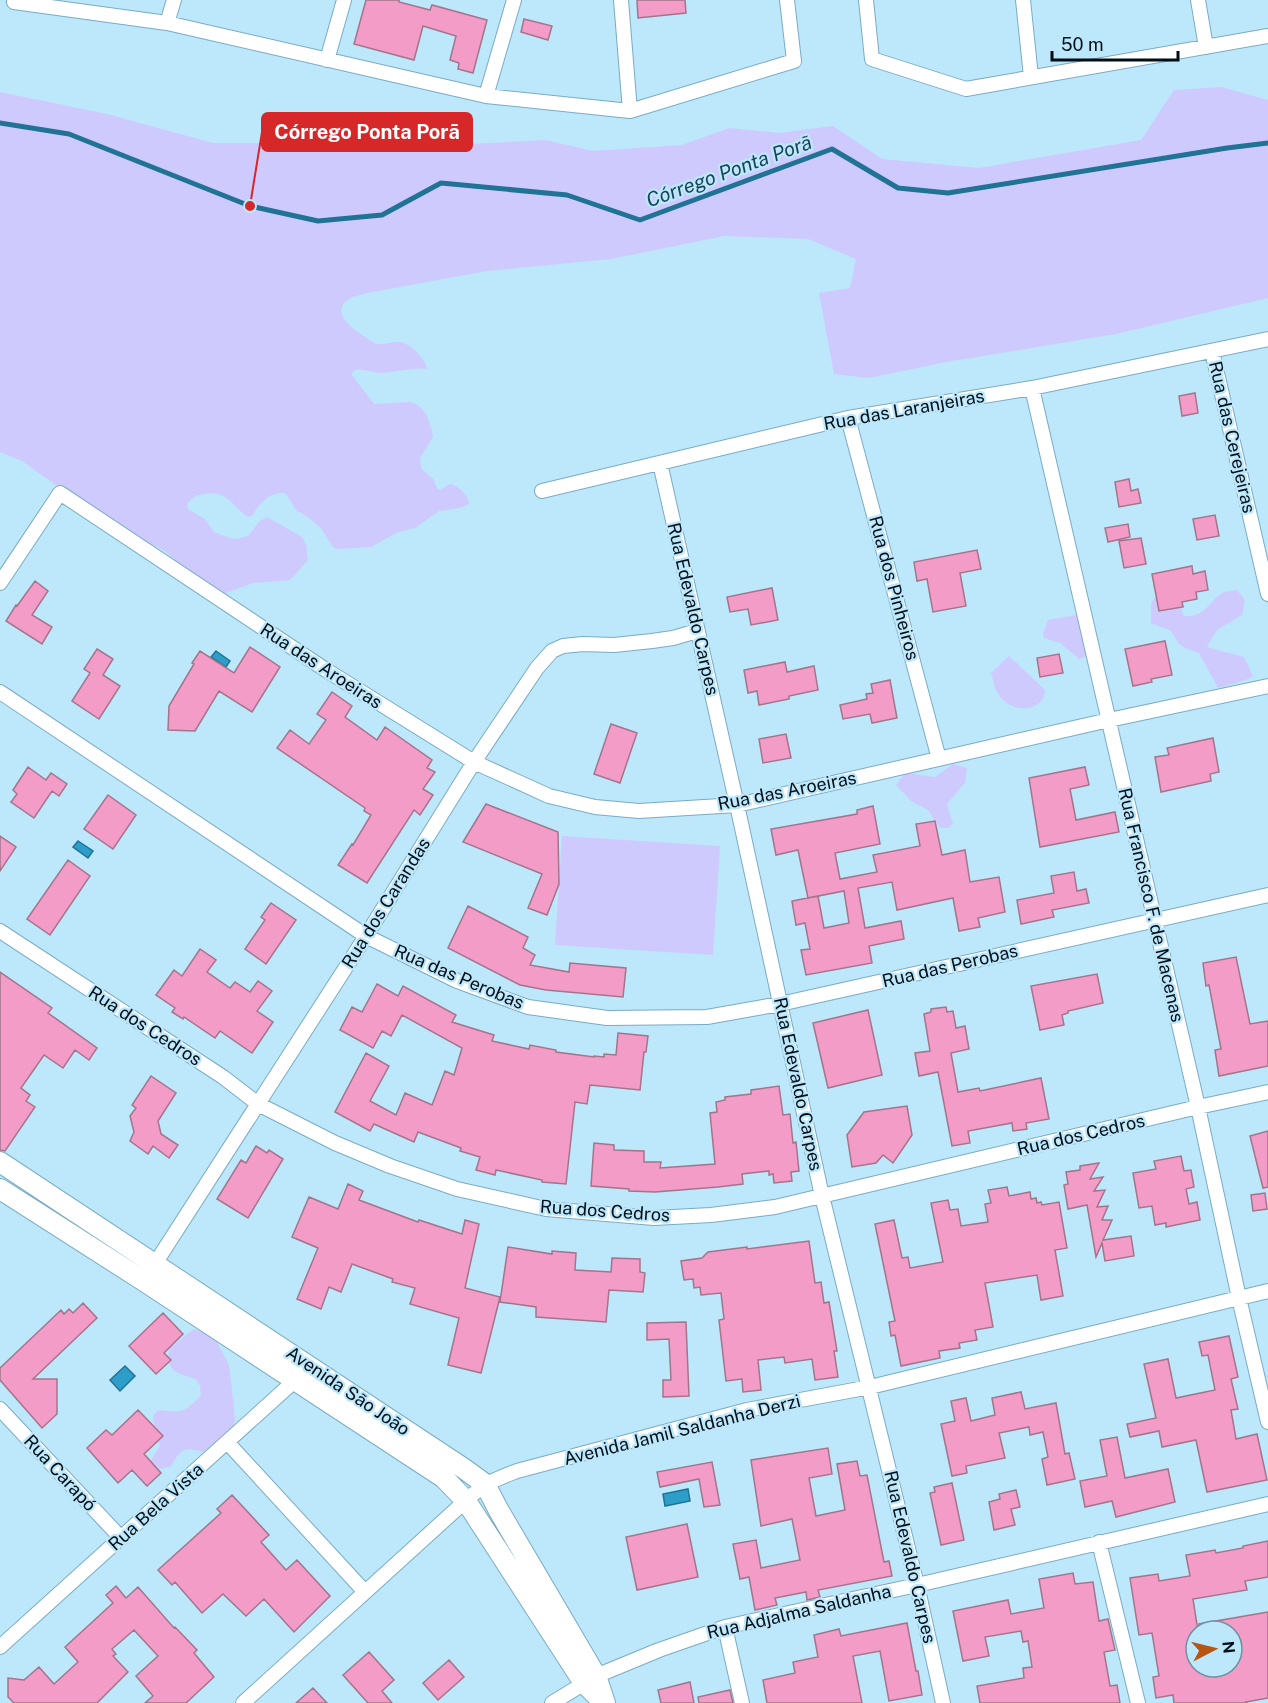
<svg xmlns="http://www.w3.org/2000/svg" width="1268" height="1703" font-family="'Public Sans',sans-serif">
<rect width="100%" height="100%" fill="#bde7fb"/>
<path fill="#cfcafe" d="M1221 87 1268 100V298L1116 334 946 362 869 378 834 374 819 293 850 288 856 259 808 239 724 236 611 259 487 271 367 293C361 295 354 296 349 299 330 311 351 328 362 335 366 337 373 343 378 344 388 345 396 339 406 344 415 348 424 360 428 369 411 367 395 373 379 373 370 372 363 369 355 370L351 374 374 404 409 402C425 404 431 423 433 437L420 458 421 468 433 479 437 488 440 490 450 484C459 486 468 495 469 504L460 508 439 511 415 528 398 532 371 547 337 549 333 547 321 528 308 517 297 511 285 493C270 491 259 504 252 516L248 517C230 505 229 490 203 494 195 496 191 498 187 505L188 509 205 519 214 532 230 538 236 539 248 536 260 521 267 517 302 537 306 545 308 560 290 580 253 583 223 594C215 590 205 587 198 581 176 563 166 543 135 541L22 461 0 452V92L107 114 213 143H294L313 123H343L431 146 546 140 592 151 682 145 729 128 779 133 833 126 882 159 979 168 1141 140 1174 90Z
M1174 589 1184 616C1204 618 1209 602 1222 593 1226 591 1232 591 1237 590L1245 600 1242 615 1217 630 1207 647 1244 657 1253 676 1246 680 1218 688 1199 653 1185 648 1179 644 1171 631 1154 624 1151 625V603L1161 590Z
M1076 615 1096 642 1091 655 1079 659 1060 643 1044 638 1043 634 1048 620Z
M1009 656 1045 690C1044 712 1015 713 1002 699 995 691 994 682 991 673Z
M953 764 967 768 965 783 947 804 953 824 948 828H940L928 810 911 801 896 785 905 773 935 777Z
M562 836 720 846 713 955 555 945Z
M194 1329 210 1335 216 1341 229 1365 235 1418 234 1427 212 1452C189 1452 185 1440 171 1466L160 1469 152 1468 151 1460 160 1446 155 1431 153 1416 158 1410C181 1413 185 1413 201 1395L200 1386 196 1379C177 1373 166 1373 169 1348 178 1343 185 1335 194 1329Z"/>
<path fill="#2d9ec9" stroke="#207394" stroke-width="1.5" d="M216 651 230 661 226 667 211 657Z
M78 841 93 851 88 858 73 847Z
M125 1366 135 1376 120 1391 110 1380Z
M688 1489 690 1501 665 1506 663 1494Z"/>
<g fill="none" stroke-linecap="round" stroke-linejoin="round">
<path stroke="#207394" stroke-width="5" d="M0 123 69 134 250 206 318 221 382 215 441 183 567 195 640 220 832 149 898 188 948 193 1227 148 1268 143"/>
</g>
<path fill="#f39cc7" stroke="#a3758b" stroke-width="1.5" d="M366 0H399V2L430 10 432 5 487 20 473 73 458 69 459 63 450 60 456 36 423 26 414 60 354 44Z
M637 0H685L686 13 638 18Z
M524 19 552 26 548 40 521 32Z
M1195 393 1198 413 1182 416 1179 396Z
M1129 479 1131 491 1138 489 1141 503 1119 507 1115 482Z
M1215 515 1219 536 1197 540 1193 519Z
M1128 524 1130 537 1108 542 1105 528Z
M1141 538 1146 564 1124 568 1119 541Z
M977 550 981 569 960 573 966 606 933 612 927 579 917 581 914 562Z
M1192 566 1193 574 1205 571 1208 590 1196 592 1197 599 1182 602 1183 607 1159 611 1152 574Z
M35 581 48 591 32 615 52 627 42 644 6 621 16 605 17 606Z
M772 588 778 620 751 625 748 609 730 612 727 597Z
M1165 641 1172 675 1151 679 1152 682 1133 686 1125 649Z
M250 647 280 667 252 712 219 691 195 731 168 730 169 706 194 664 192 663 200 651 234 673Z
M97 649 113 659 103 675 120 686 99 719 72 701 90 673 84 669Z
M1059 654 1063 673 1040 677 1037 658Z
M785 662 787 672 814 666 818 690 789 696V699L759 705 757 691 748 693 744 670Z
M890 680 897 718 872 723 870 714 843 719 840 705 867 699 866 694 873 693 871 684Z
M332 692 352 706 345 717 377 740 385 727 432 760 427 768 435 772 423 789 433 795 420 815 414 810 367 883 338 865 352 844 353 845 371 815 364 811 365 808 277 748 290 730 309 744 326 720 317 714Z
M611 724 637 733 620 783 594 774Z
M786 734 791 758 763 763 759 739Z
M1213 738 1219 772 1210 774 1211 781 1161 792 1155 757 1169 755 1167 748Z
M28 767 46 780 51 773 67 784 59 796 52 791 34 818 11 802 17 794 13 790Z
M1085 767 1089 785 1070 789 1076 820 1115 812 1119 832 1040 847 1029 778Z
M108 795 136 815 113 849 84 829Z
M486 804 558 832 559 884 547 915 528 908 542 874 463 842Z
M873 806 880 844 835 853 840 879 877 872 873 855 920 846 916 824 935 821 942 855 965 850 970 882 999 877 1005 912 978 918 980 927 959 931 953 898 897 910 892 882 858 888 865 928 901 921 904 939 869 946 872 963 806 975 801 950 810 949 805 923 796 925 792 901 818 896 824 928 849 923 844 891 808 898 798 850 776 855 771 829 857 814V810Z
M0 836 16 847 0 871Z
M68 860 90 876 50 935 27 919Z
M1074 872 1077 891 1086 889 1089 903 1052 910 1054 917 1021 924 1017 900 1054 893 1051 876Z
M271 903 296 920 266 964 245 949 265 920 261 917Z
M468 906 528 937 523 948 535 955 530 965 569 972 570 963 626 968 623 997 546 990 520 985 448 948Z
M200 949 216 960 207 972 230 988 235 982 250 992 258 981 272 991 257 1011 273 1022 252 1053 220 1031 215 1038 184 1017 183 1019 172 1012 175 1008 156 995 174 970 182 976Z
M1236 957 1250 1024 1268 1021V1066L1219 1076 1215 1050 1221 1049 1209 985 1206 986 1203 963Z
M0 972 52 1008 48 1013 97 1048 89 1060 75 1050 63 1068 44 1055 21 1088 30 1095 26 1101 35 1107 5 1151 0 1150Z
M1097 974 1103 1003 1068 1011V1013L1062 1015 1064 1025 1040 1030 1031 986Z
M377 984 398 996 403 986 456 1015 452 1022 494 1035 492 1041 529 1049 530 1045 556 1050V1052L594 1057V1056L604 1057V1054L616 1055 618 1033 648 1036 646 1052H644L640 1090 590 1085 587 1104 575 1102 566 1184 542 1182V1180L496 1170 495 1175 476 1170 480 1157 460 1151 461 1148 418 1132 414 1142 374 1124 370 1131 335 1112 366 1053 389 1066 370 1101 396 1115 405 1093 432 1105 445 1071 454 1075 462 1048 402 1015 391 1036 382 1031 373 1048 340 1030 352 1007 362 1012Z
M946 1007 947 1012 953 1011 956 1028 965 1026 969 1049 951 1053 958 1092 979 1088 980 1091 1041 1078 1049 1119 1026 1123 1027 1129 1013 1131 1012 1123 968 1131 970 1143 952 1146 938 1072 919 1076 915 1053 930 1051 924 1014 931 1012V1009Z
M868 1010 882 1075 828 1088 813 1023Z
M151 1076 176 1093 158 1121 161 1134 178 1145 169 1158 153 1146 148 1154 130 1141 134 1132 130 1116 136 1108 132 1105Z
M779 1086 783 1115 790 1114 793 1143 796 1142 799 1171 791 1172 792 1181 774 1183 773 1174 769 1175V1171L742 1174 743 1184 718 1187 655 1192 629 1191V1189L591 1186 594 1143 614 1145V1150L644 1151V1162H661L660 1168 715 1164 710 1113 717 1112 716 1102 725 1100V1097L751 1094V1090Z
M907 1106 912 1135 893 1163 883 1155 876 1163 852 1167 847 1135 864 1112Z
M1268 1131V1187L1263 1188 1250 1136Z
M256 1146 267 1153 269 1150 283 1159 248 1218 217 1199 241 1160 246 1163Z
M1181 1156 1184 1171 1191 1170 1194 1187 1186 1189 1189 1204 1197 1202 1200 1220 1166 1227V1223L1155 1225 1152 1206 1139 1208 1133 1173 1156 1169 1154 1161Z
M1099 1163 1090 1179 1103 1177 1094 1191 1105 1190 1097 1207 1108 1206 1102 1220H1112L1103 1240 1131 1236 1134 1256 1105 1261 1102 1243 1096 1257 1087 1205 1068 1209 1064 1185 1068 1184 1066 1172 1080 1170V1166Z
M348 1184 363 1191 359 1200 418 1222 419 1220 462 1234 465 1220 479 1224 465 1288 500 1297 481 1373 448 1365 459 1318 410 1304 415 1288 392 1282 393 1279 352 1264 341 1292 329 1287 321 1309 297 1299 318 1248 292 1237 309 1197 338 1209Z
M1007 1187 1009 1196 1030 1192 1031 1199 1036 1198 1037 1203 1041 1202 1042 1205 1059 1202 1067 1248 1055 1250 1063 1296 1041 1300 1037 1275 985 1283 993 1327 975 1330 977 1340 959 1343 960 1348 939 1351 940 1358 901 1366 895 1335 891 1336 889 1322 895 1321 875 1224 894 1220 902 1258 908 1257 910 1268 943 1262 931 1203 948 1200 950 1210 958 1209 961 1226 988 1222 985 1204 991 1203 988 1190Z
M1265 1193 1267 1209 1253 1211 1251 1195Z
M809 1241 815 1283 821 1282 824 1303 829 1302 837 1351H834L838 1377 815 1380 812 1359 785 1363 784 1357 758 1360 761 1390 743 1392 742 1379 726 1381 719 1320 724 1319 721 1293 701 1295 700 1287 694 1288 693 1279 684 1280 681 1261 702 1258 708 1252 747 1247V1249Z
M508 1247 552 1254V1251L576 1253 575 1270 611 1272 612 1258 640 1259V1272L645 1273 643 1292 609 1290 606 1322 536 1317V1307L500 1302Z
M83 1303 97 1318 33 1379H57V1414L42 1428 0 1380V1368L61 1310 64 1314 69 1309 73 1313Z
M163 1313 183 1334 164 1353 171 1360 156 1374 129 1346Z
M686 1322 689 1396 663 1397V1380H671L669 1339 647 1340V1323Z
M1229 1336 1238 1377 1231 1379 1238 1409 1231 1410 1236 1439 1257 1434 1267 1480 1207 1492 1196 1440 1162 1447 1159 1431 1130 1437 1127 1424 1156 1418 1144 1364 1168 1359 1176 1398 1215 1390 1208 1355 1202 1356 1199 1342Z
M1021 1392 1025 1409 1056 1403 1065 1454 1069 1453 1075 1479 1047 1485 1042 1459 1048 1457 1043 1432 1030 1435 1029 1427 999 1433 1005 1458 966 1466 967 1473 952 1476 941 1424 955 1421 951 1401 966 1398 971 1421 995 1415 992 1398Z
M138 1410 163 1436 144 1454 161 1473 147 1486 132 1470 118 1483 87 1448 106 1430 112 1435Z
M1117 1437 1125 1478 1168 1469 1175 1502 1116 1517 1112 1501 1085 1507 1080 1481 1107 1476 1100 1440Z
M828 1448 832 1474 809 1478 816 1516 845 1510 837 1464 857 1461 860 1476 867 1475 884 1562 889 1561 892 1576 818 1590 820 1597 807 1600 806 1592 775 1598 777 1605 755 1610 749 1577 740 1579 733 1544 756 1540 761 1568 800 1560 792 1519 761 1526 751 1460Z
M712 1462 720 1505 704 1507 699 1479 660 1487 657 1472Z
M952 1483 964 1540 941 1545 930 1493 935 1492 934 1487Z
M1016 1490 1020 1507 1011 1509 1015 1525 994 1530 989 1502 1000 1499 999 1494Z
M232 1495 269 1535 261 1542 286 1570 297 1560 330 1596 294 1632 264 1599 246 1616 223 1594 202 1613 175 1582 172 1585 158 1570 221 1513 217 1509Z
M687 1524 698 1577 637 1590 626 1537Z
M1268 1541V1577L1245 1581 1247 1590 1193 1599 1198 1631H1196V1667H1232V1631H1199V1624L1268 1612V1698L1246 1702 1247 1703H1174L1173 1695 1156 1698 1153 1677 1159 1676 1152 1633 1139 1635 1130 1578 1158 1574 1159 1581 1190 1576 1186 1555 1215 1550 1216 1553 1243 1548V1546Z
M1073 1573 1075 1584 1093 1582 1099 1621 1108 1619 1115 1650 1104 1652 1110 1686 1117 1685 1120 1703H980L977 1686 1024 1678 1023 1668 1032 1667 1028 1641 1023 1642 1021 1631 985 1637 989 1656 963 1661 953 1611 1008 1600 1011 1614 1044 1608 1039 1579Z
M116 1586 126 1598 138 1587 174 1628 175 1627 197 1650 194 1653 214 1677 186 1703H145L153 1696 136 1676 158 1656 134 1630 112 1649 116 1654 113 1656 128 1672 97 1703H14L8 1697V1678L24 1680 39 1667 54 1684 78 1662 65 1647 113 1603 106 1595Z
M907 1623 916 1671H918L922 1695 889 1701 880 1651 853 1656 862 1703H767L763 1680 795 1673 793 1662 818 1657 814 1635 839 1629 841 1636Z
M369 1652 394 1680 382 1691 392 1703H368L343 1675Z
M449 1660 464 1677 438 1700 423 1683Z
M690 1682 694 1703H661L658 1690Z
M313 1688 327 1703H296Z
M730 1690 733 1703H699L698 1697Z"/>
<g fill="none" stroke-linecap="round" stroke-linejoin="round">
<defs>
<path id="street" d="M15 0 14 2 167 23 486 96 630 111 794 61 787 0
M621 0 630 111
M866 0 872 59 966 89 1268 36
M1023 0 1031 77
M1198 0 1206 47
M167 23 174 0
M327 60 344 0
M486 96 514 0
M1212 351 1268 594
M1032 388 1198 1107 1239 1298 1268 1422
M848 418 939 759
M660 463 737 805 822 1196 917 1585 943 1703
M542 491 848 418 1032 388 1268 339
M0 583 60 493 326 670 474 762 549 796 595 807 639 811 737 805 1109 720 1268 686
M0 692 366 936 457 981 528 1007 607 1018 707 1017 780 1004 1268 895
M0 931 223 1077 258 1104 335 1143 390 1166 457 1189 546 1209 654 1218 711 1215 775 1207 1198 1107 1268 1092
M151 1270 366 936 474 762 537 668 552 651 563 646 583 644 614 645 652 641 673 638 697 631
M0 1409 121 1538
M227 1442 365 1592
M1099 1542 1138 1703
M725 1627 742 1703
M0 1647 301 1375
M243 1703 472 1495C487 1482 499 1478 517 1471L747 1410 870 1387 1268 1291
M552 1703 596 1676 659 1650 725 1627 917 1585 1268 1504"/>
<path id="secondary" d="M0 1162 463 1468 485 1484 499 1511 596 1676 605 1703
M0 1189 144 1281 444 1478 466 1501 584 1683 604 1703"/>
</defs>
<use href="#street" stroke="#79acc4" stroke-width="16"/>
<use href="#secondary" stroke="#79acc4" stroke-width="22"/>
<use href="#street" stroke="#fff" stroke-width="14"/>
<use href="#secondary" stroke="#fff" stroke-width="20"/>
</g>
<g text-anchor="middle" stroke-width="4.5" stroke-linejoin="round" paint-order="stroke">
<g font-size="18" fill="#000f17" stroke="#bde7fb">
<text transform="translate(904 410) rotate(-10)" y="6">Rua das Laranjeiras</text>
<text transform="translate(1232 437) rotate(77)" y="6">Rua das Cerejeiras</text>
<text transform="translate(894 588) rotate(75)" y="6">Rua dos Pinheiros</text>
<text transform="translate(693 609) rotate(77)" y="6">Rua Edevaldo Carpes</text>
<text transform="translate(321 666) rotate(33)" y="6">Rua das Aroeiras</text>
<text transform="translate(787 791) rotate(-11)" y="6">Rua das Aroeiras</text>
<text transform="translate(386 903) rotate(-58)" y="6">Rua dos Carandas</text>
<text transform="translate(1151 905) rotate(77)" y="6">Rua Francisco F. de Macenas</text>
<text transform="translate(950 966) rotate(-13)" y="6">Rua das Perobas</text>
<text transform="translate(459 977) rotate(23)" y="6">Rua das Perobas</text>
<text transform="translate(145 1026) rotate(33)" y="6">Rua dos Cedros</text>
<text transform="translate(798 1084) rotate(78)" y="6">Rua Edevaldo Carpes</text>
<text transform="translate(1081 1135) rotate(-13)" y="6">Rua dos Cedros</text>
<text transform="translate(605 1211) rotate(4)" y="6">Rua dos Cedros</text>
<text transform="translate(348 1391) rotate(34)" y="6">Avenida São João</text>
<text transform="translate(682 1430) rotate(-14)" y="6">Avenida Jamil Saldanha Derzi</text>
<text transform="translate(60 1473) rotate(47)" y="6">Rua Carapó</text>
<text transform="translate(156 1507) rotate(-42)" y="6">Rua Bela Vista</text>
<text transform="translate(910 1557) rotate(77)" y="6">Rua Edevaldo Carpes</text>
<text transform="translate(799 1612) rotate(-13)" y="6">Rua Adjalma Saldanha</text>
</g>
<g font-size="20" font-style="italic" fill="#174557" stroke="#bde7fb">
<text transform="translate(729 171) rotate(-20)" y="7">Córrego Ponta Porã</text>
</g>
</g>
<path fill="none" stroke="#d62828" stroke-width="2" d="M250 206L262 132"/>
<circle fill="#d62828" stroke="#bde7fb" stroke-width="2" cx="250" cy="206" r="6"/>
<rect fill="#d62828" stroke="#d62828" stroke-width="2" x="262" y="113" width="210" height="38" rx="6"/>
<g font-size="20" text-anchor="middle" font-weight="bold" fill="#fff">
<text x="367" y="139">Córrego Ponta Porã</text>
</g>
<g transform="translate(1214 1649) rotate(83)"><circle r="28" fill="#bde7fb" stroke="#7191a0" stroke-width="1.5"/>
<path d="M0-4.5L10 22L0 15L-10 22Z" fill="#b65612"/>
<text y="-9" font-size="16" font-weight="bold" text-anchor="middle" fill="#000f17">N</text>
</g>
<path d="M1052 51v9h126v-9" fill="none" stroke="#000f17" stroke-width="3"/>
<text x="1061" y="51" font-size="18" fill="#000f17" stroke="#bde7fb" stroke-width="4.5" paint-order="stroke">50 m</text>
</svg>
